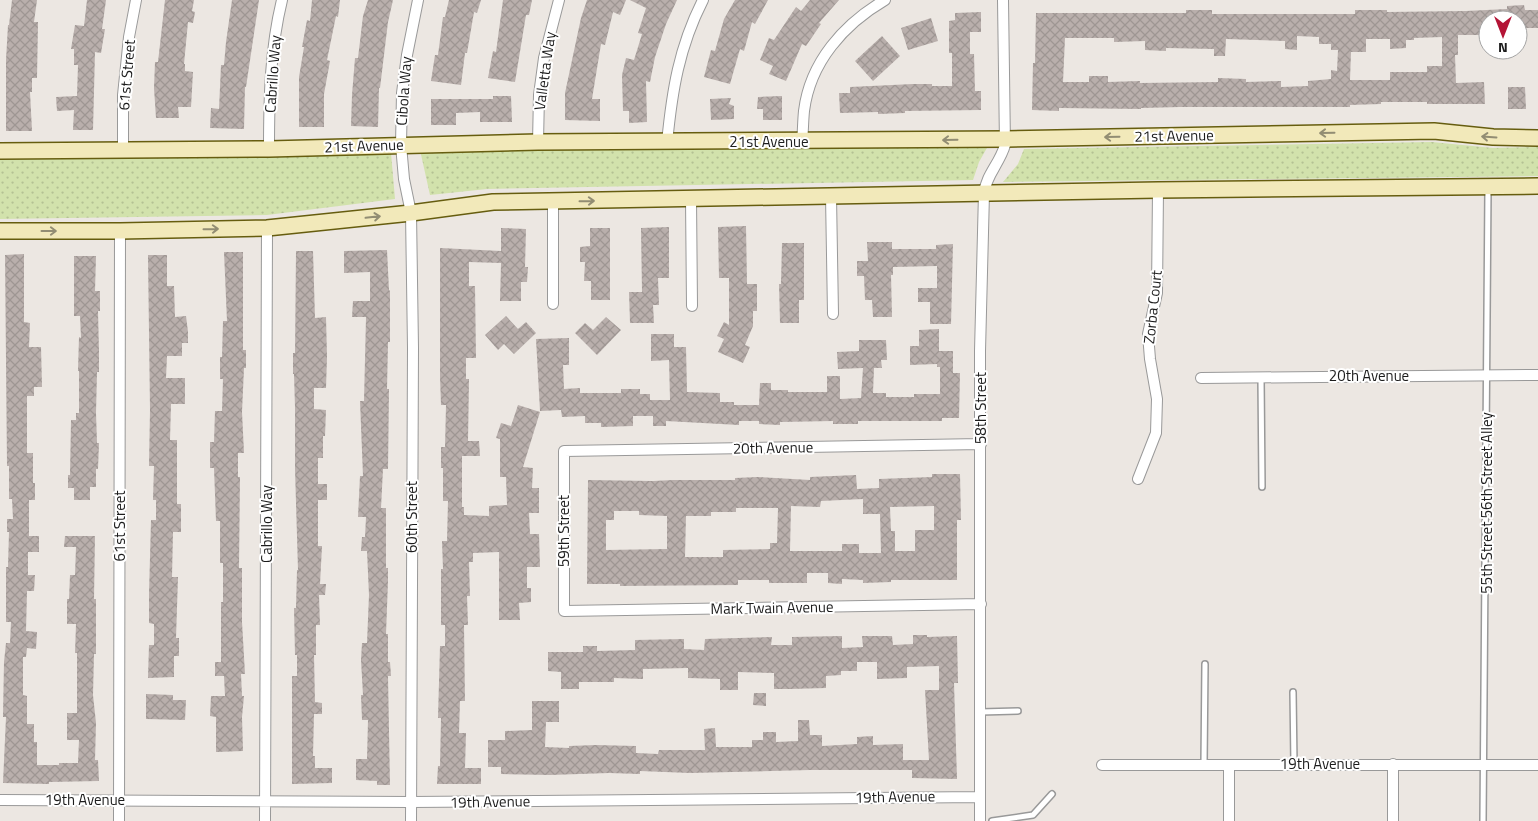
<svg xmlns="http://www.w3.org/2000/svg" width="1538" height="821" font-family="'Titillium Web',sans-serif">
<defs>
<pattern id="grass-dots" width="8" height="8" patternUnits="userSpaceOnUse" patternTransform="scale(1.25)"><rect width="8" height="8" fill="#d2e2ac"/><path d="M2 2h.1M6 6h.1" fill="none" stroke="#b4c193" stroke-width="1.8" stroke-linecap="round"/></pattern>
<pattern id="building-cross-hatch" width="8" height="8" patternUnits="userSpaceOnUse" patternTransform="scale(1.25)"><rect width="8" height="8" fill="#b9afac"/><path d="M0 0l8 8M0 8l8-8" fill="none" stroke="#9e9693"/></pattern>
</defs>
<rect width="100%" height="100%" fill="#ece7e2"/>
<path fill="url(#grass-dots)" d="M1432 142 1493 148 1538 147V176L1003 182 1018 164 1024 149Z
M988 146 979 162 973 180 487 189 430 195 420 150Z
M391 153 395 199 267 215 0 219V159Z"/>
<path fill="url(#building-cross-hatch)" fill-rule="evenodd" d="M12 0H37L34 22H38L37 78H32V92H30L32 131H6V60L8 25H9Z
M87 0H106L102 29H105L101 53 95 52 93 130H73L74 110 57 111 56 97 77 96 78 65H74V49H71L75 25 84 26Z
M165 0H194L192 11 195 12 193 23 188 22 184 64H185V71L193 72 191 107H178L179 118H156L154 88 155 62H158Z
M232 0H259L246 87H245L244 129 210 128 211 108 219 109 221 65H224L226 42Z
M312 0H340L338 17 336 16 327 60 330 61 324 94V127H299V77L304 47H302L307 20 310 21Z
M368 0H393L388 22 380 88H379L378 127 351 126 352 95 355 58H358L363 16Z
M449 0H481L477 13 474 12 467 53H465L461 85 431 81 435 55H438L443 17H445Z
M503 0H532L529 15H526L515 82 488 78 493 51 496 52Z
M587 0H626L620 15 613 12 605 45 601 44 592 99H600V121L565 120V93L581 18Z
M630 0H677L666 24 655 57 650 82 646 81 647 122 629 123V111H623L622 75 626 58 634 60 642 34 638 33 646 8Z
M735 0H768L755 24 752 22 744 51 740 49 730 84 704 77 711 50 715 51 724 19Z
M810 0H839L819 23 821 24 806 46 802 44 786 81 769 74 773 66 760 60 769 38 774 40 796 7 801 11Z
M1524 5 1525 10H1538V28H1518V20H1488V35H1458V55H1455L1456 83 1484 82 1485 104H1427V102H1381V104L1350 105V107H1180L1141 108V109L1059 108V111L1032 110 1033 63H1035L1036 13H1186V10H1212V14H1355V10H1387V12L1466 11 1507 9V6ZM1297 36 1319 37V44H1331V50H1338L1337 71 1331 70V79L1308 81V86L1281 87V81L1246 82V79L1218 78V82L1140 83V81L1108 82V76H1089V82H1063L1065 38H1114V42L1145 41V50L1166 51V48L1214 49V56H1225L1226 39 1285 41V49L1297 50ZM1442 37V66H1427V72H1390V80H1350L1351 52H1366V39H1390V49L1406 48V40H1414V38Z
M981 12V32H970V54H974L975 91H981V110L905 111V113L878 114V112L840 113 839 93H850V87L913 84H932V86H952V53H949V21L955 20V13Z
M931 18 938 41 908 50 901 28Z
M882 36 900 56 873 81 855 61Z
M1508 87H1525L1526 109H1508Z
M493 96H511L512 122H480V112L456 113V125H431V99H493Z
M782 96V120H763V109H757L758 97Z
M731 98 729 104 734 106V119L711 120 710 99Z
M746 226 747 284H757V311H753V326L745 345 750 347 743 363 718 352 724 339 717 336 724 322 729 325V278H719L718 227Z
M669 227V278H658L659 305H653L654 323H630L629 292H642L641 228Z
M501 228 526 229 525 267H528L527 282H521V301H500L501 263 469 262V286H475L476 358H466V379H469L468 441H479L480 456H462V507H464V515L489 516V506L507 505 506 477H500V439L496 438 501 423 511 426 518 405 540 412 523 467 533 468 532 488H539V513H529L530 534H539L540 567H527V588H531V602L519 603 520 620H499V552L473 553V562H469L470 596H467L468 625H464L465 701H460L459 733H466L465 768H481V784H437L438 766H440L441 718H438L440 646H445V625H441V569H443L442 541H447L448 501H443V468H441V447H445L446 405H441L440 377V248L501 251Z
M590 228H610V300H591V281H584L585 262H580V247L590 246Z
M867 242H892V249H936V245L953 244 951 324H930V302H918V288H937V266L893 267V275H891L892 317H873L872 300H865L864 276H857V261H868Z
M782 243H804V300H799V323H780L779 284H781Z
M387 250 389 290 390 291V342H388L387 389H389L388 469H383L381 508H386V568H388V581L386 634H388V662H390L391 676H388L390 785H377V781L356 780V759H367L368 720H362L361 695H363L361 660 362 643H367L369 595 367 551H361L362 537H365L366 517H358L360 476H363L360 401H364L366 317H352L353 301H370V272L344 273V251Z
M296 251H313L315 318 326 317 327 357 326 388H314V409L326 410 325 436H323V458H318V484H327V500H318V546H322L320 584H326L325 595H319L320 625H316V655H314L315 702 322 703V714H314L313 756H315V768H332V783L292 784V676H297V655H295L294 608H296L297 570H298L295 469V407L294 374H293V353H295Z
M224 252H243V350H246V368H244L242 412 244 453H238V477H240L239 568H242V622L245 674H241L242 696H244L242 717 243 751 216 752V717L210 716 211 696H225L224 676H215V662H221V602H223V563H220V521H216L214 468H210V442H214L215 411H222L223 379H220V357H222L223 321H227Z
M24 254V322L30 323 29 347H41L42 387H34V396H27V453H33V483H35V500H29V536H39V552H28V575H35L34 591H27L26 631 37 632 36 649 27 648 26 657H23V695L27 696V724H34V742H37V765H59V763H78L79 740H67V713H77V653H75L76 624H67V599H69L70 575H75L76 547H64L65 536H95L94 599H96V654H94L93 695 96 723 95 760H98L99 781 49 782V784L3 783 6 717H3L4 662 6 643H10L11 622H6V567H8L9 532H7V519H13L12 499H9V466H7L5 255Z
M148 255H167V286H174L175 317 186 316 188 332V343H182V356H167L166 378H185V404H171L170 440H177V504H181V532H173L172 577H178L176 638H179V656H174V677L148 678 149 645H154V624L149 623V594L151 520H156V500H153L154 466H149L150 410Z
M74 256H96L95 291H100V311H98L99 352V372H97L96 413 97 443H99L98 469H96V487H90V500H74V488H68V475H70L71 420H76V413H79V371H78L79 337 81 338 80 316H74Z
M506 316 518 329 526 322 536 333 514 354 504 344 498 350 485 335Z
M606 317 621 330 597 355 575 333 585 323 593 330Z
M939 329V351H953V373H960L959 418H942V421H858V424H833V421L780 422V425L759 424V421H739V425L666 421V426H653V416H633V426L601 427V423H585V416L562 417 561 410 540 411 536 339 569 338V365H563L564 389 580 388V393H621V389H640V394H650V400H670L669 360 651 361V334H674V347H686L687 392 720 393V402H734V405H759L760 383H771V390H788V392H827V376H840V399L861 398 863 368 838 369 837 352 859 351V340H886L887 360H881L882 368H874L873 393H886V397H914V394H940V367H937V364L910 365V346H919V330Z
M932 474H960L961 520H957V580H891V582L863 583V580L842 579V584L828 583V573H807V583H769V580H738V585L620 586V584H587L588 480 653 481 673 480H735V478L758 477 810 480V477L856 475 857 489 879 488V479L932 477ZM863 499V514H880L881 553H859V544H842V551H790L791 506 820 507 821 501ZM934 506V530H915V551H895V531H891L890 507ZM736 508H778L777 543H770V549L723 550V557H685L686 516H711V512H736ZM614 511H639V515L667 516V549L606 550V520H614Z
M913 635H927V637L957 636 958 683H954L957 779 912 778V770H810L690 773 640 771V774L609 773 550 775 501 774V767H488V740H505V731L532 730V701H559V722H546L545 747 569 748V746L596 745 636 746V753L658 754 659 750H705L704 729 715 728 716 747H752V740H763V732H776V742L798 741V720H809L810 735H822V746L857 744V737L873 736V745L903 744V760H929L925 690H939V666L907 667V678L877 679V662H857V671H841V675L826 676V688L790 689H774V673L738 672V690H720V679L688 678V668L643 669V679L614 678V682H579V689H561V672L548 671V652H583V646H597V651L635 650V640L684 639V649L704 650 705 639 772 637 771 645H792V637L842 636V648L863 647 862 636H892L893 645 913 644Z
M754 693H766V706L753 705Z
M146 694 173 695V700H186L185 720 146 719Z"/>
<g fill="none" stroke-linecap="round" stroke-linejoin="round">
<defs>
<path id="lane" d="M1261 378 1262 487
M1293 692 1294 764
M980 712 1018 711
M1204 765 1205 664
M992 821 1033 815 1052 794
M1483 821 1488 189"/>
<path id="street" d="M538 142 539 95 544 58 559 0
M802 142C803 132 803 121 804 111 810 62 844 24 885 0
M667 143C672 91 679 47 703 0
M269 149C269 99 270 49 282 0
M123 150V95L129 37 136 0
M831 196 833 314
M691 199 692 306
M553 202V304
M1201 378 1538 375
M1138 479 1156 433 1157 399 1150 359 1148 334 1157 293 1158 190
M981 604 564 611V451L981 444
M1393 764V821
M1102 765H1538
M0 800 411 802 980 797
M119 821 120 231
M265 821 267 228
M411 821 413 348 411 213 404 179 401 145 402 93 407 55 418 0
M980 821V351L984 193C986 175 1000 163 1005 145L1003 0
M1229 821V765"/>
<path id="secondary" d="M0 151 269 149 538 142 1006 139 1434 131 1493 137 1538 138
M0 231H120L267 228 411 213 493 202 1158 190 1538 186"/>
</defs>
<use href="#lane" stroke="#999" stroke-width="8"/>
<use href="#street" stroke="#999" stroke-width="12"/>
<use href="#secondary" stroke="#665d0f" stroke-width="18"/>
<use href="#lane" stroke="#fff" stroke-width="5"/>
<use href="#street" stroke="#fff" stroke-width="10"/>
<use href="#secondary" stroke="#f2e9ba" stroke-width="15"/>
</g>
<defs><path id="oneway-shaft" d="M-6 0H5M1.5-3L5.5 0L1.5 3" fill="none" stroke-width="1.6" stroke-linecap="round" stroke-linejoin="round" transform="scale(1.25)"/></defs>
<g stroke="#928d73">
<use href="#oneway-shaft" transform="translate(1327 133) rotate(179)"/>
<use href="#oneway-shaft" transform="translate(1112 137) rotate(179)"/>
<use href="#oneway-shaft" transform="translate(1489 137) rotate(-176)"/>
<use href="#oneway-shaft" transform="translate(950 140) rotate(179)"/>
<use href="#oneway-shaft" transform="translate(587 201) rotate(-1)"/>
<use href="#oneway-shaft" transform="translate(373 217) rotate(-6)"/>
<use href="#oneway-shaft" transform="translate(211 229) rotate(-1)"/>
<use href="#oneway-shaft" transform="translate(49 231)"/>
</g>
<g text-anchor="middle" stroke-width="4" stroke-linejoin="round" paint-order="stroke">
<g font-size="15" fill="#1c1c1c" stroke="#fff">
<text transform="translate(545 71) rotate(-82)" y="5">Valletta Way</text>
<text transform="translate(273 74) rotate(-86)" y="5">Cabrillo Way</text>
<text transform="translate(127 75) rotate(-85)" y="5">61st Street</text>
<text transform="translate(404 91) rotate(-86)" y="5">Cibola Way</text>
<text transform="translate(1174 136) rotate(-1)" y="5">21st Avenue</text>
<text x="769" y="147">21st Avenue</text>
<text transform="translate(364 146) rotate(-2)" y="5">21st Avenue</text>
<text transform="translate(1153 307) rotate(-84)" y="5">Zorba Court</text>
<text x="1369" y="381">20th Avenue</text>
<text transform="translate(981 408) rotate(-90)" y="5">58th Street</text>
<text transform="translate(773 448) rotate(-1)" y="5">20th Avenue</text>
<text transform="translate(1487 503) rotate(-90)" y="5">55th Street 56th Street Alley</text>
<text transform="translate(412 517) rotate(-90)" y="5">60th Street</text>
<text transform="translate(267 524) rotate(-90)" y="5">Cabrillo Way</text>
<text transform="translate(120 526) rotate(-90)" y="5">61st Street</text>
<text transform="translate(564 531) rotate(-90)" y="5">59th Street</text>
<text transform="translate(772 608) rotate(-1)" y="5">Mark Twain Avenue</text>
<text x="1320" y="769">19th Avenue</text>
<text transform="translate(895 797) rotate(-1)" y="5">19th Avenue</text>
<text x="85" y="805">19th Avenue</text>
<text transform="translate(490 802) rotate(-1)" y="5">19th Avenue</text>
</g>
</g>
<g transform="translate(1503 35) rotate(180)"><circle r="24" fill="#ffffff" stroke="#a4a4a4"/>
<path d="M0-4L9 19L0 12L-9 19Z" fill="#b41436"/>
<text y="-8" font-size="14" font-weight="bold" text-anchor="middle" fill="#1c1c1c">N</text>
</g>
</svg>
